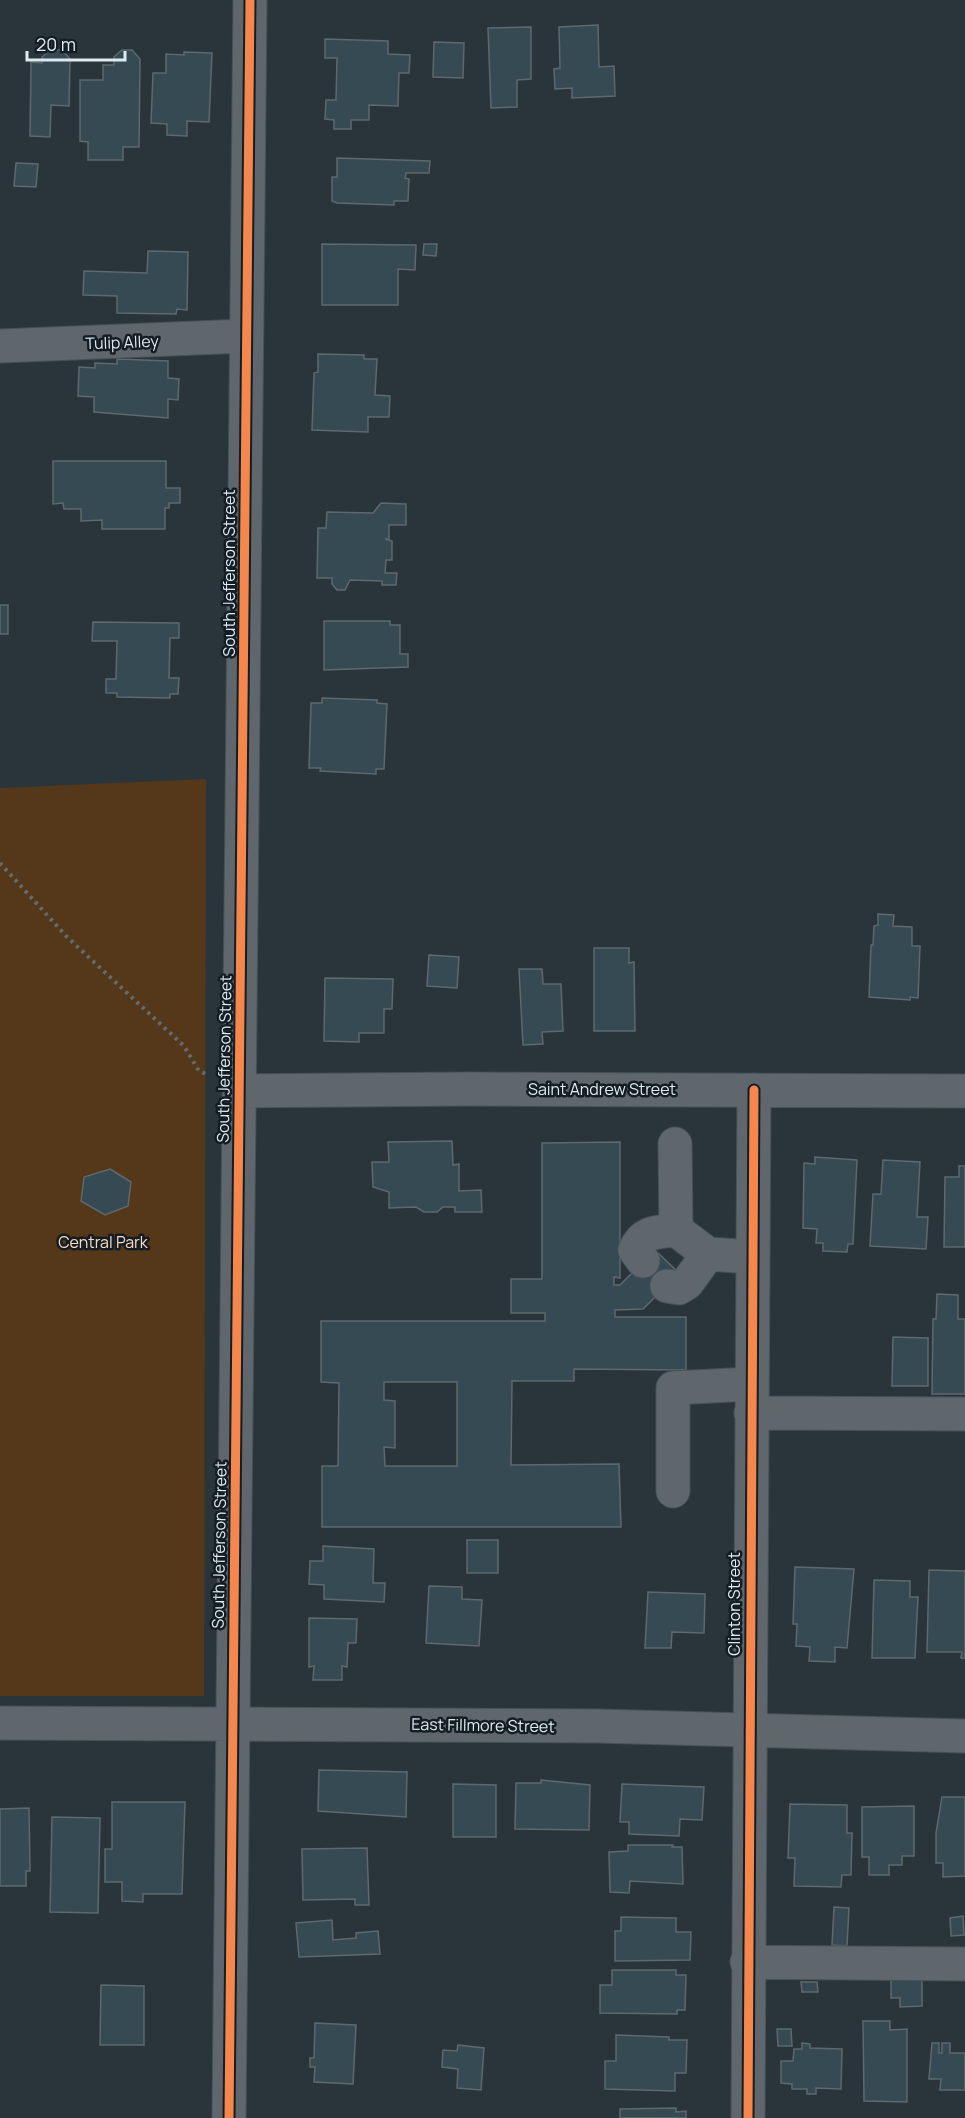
<svg xmlns="http://www.w3.org/2000/svg" width="965" height="2118" font-family="Manrope,sans-serif">
<rect width="100%" height="100%" fill="#2a353b"/>
<path fill="#55371a" d="M206 779 204 1696H0V788Z"/>
<path fill="#364a53" stroke="#5e686d" stroke-width="1.5" fill-rule="evenodd" d="M598 25 599 67 614 66 615 96 572 98V88L555 89 554 69 560 68 559 27Z
M531 27V79L517 80V107L491 108 488 28Z
M325 39 388 41V54L410 55 409 73H399L398 106 369 105V120H351V129H334V120L325 119 326 100H336L337 58H325Z
M434 42 464 43 463 78 433 77Z
M51 50H62L70 59 69 106 51 105 50 137 30 136 31 62 42 63V57Z
M122 50H132L140 59 139 147H123V160H88V142L80 141V80H103V65H114V57Z
M184 52 212 53 209 122 187 121V136L167 135V124L151 123 153 73H166V54L184 55Z
M337 158 430 161 429 173H406L405 178 409 179 408 201H394V205L337 203 332 201V177H337Z
M16 163 38 164 36 187 14 186Z
M322 244 416 245 415 270 398 269V305H322Z
M424 244H437L436 256 423 255Z
M148 251 188 252 187 310 177 309 176 314 117 313V296L83 295 84 271 147 273Z
M318 354 364 355V359H377L375 395 390 396 389 417H368V432L312 430 314 373 318 372Z
M117 359 168 361V378L179 379 178 400 168 399V418L94 412V397L78 396 79 367 95 368V363L117 364Z
M53 461H166V488H180V503H169V508H165V529H102V520L81 521V509H64L63 503 53 504Z
M381 503 406 504V525H389V539H385L392 541V560H386L385 573H397L396 585H382V581L350 580 345 590H337L332 584V578H317L318 528H326L327 512 373 513Z
M0 605H8V634H0Z
M324 621H390V625H400V654H408V667L324 670Z
M93 622 179 623V638H170L169 678H179L178 694H170V698L117 697V693H106V679H116L117 641H92Z
M322 698 377 700V703L387 704 384 769H376V774L320 771 321 768H309L311 703H322Z
M878 914 894 915 893 926 912 927V946H920L918 998 910 997V1000L869 997 871 945H873L874 926 878 925Z
M594 948H629V963L634 962 635 1031H594Z
M429 955 459 957 457 988 427 986Z
M519 969H542L543 984H561L563 1031 542 1032 543 1044 523 1045Z
M325 978 393 979 392 1009H384V1033H359V1042L324 1041Z
M452 1141 453 1165 459 1164V1191L481 1190 482 1212H455V1207H443L437 1212H424L416 1207 389 1208V1192L373 1187 372 1162H389L388 1142Z
M620 1142V1278L614 1277V1285H620L655 1250 679 1273 643 1309 615 1310V1317H686V1370L574 1369V1381H512L511 1465 619 1464 621 1527H322V1466H338L339 1383 321 1382V1321H545V1313H511V1279H542V1143ZM384 1382H457V1466H385L384 1447 395 1448V1401L384 1400Z
M815 1157 857 1160 853 1244H848L847 1252 823 1251V1243H816L817 1229 803 1228 804 1163 815 1164Z
M883 1160 920 1162 917 1217H928L926 1249 870 1246 873 1194H881Z
M959 1166H965V1247H944L945 1177H959Z
M110 1169 131 1182 128 1206 105 1215 81 1201 84 1177Z
M937 1294 958 1295V1319H965V1394H932L933 1319H936Z
M893 1337 928 1338V1386H892Z
M467 1540H498V1573H467Z
M323 1546 374 1549 373 1583H385L384 1602 324 1599V1585L309 1584 310 1561H323Z
M795 1567 854 1569 847 1648 835 1647V1662L809 1661 810 1647 796 1646 797 1624H793Z
M929 1570 965 1571V1658H961L962 1652H927Z
M874 1580 910 1581V1597H918L915 1658H872Z
M429 1586 462 1587V1599L482 1600 479 1646 426 1643Z
M648 1592 705 1594 704 1633 672 1632 671 1648H645Z
M309 1618 357 1619 356 1643H348L347 1667 342 1666V1680H313L314 1666 309 1667Z
M319 1770 407 1772 406 1817 318 1811Z
M541 1780 590 1785 589 1830 515 1829 516 1783H541Z
M453 1784 496 1785V1837H453Z
M622 1784 704 1787 702 1820 680 1819 679 1836 629 1834V1822H620Z
M942 1797H965V1876L943 1877V1863H936V1833Z
M112 1802H185L182 1894H143V1902L122 1901V1882H105V1849H112Z
M790 1804 847 1805V1833H852L851 1875H842L841 1887 794 1886 795 1858H788Z
M914 1806V1856H902V1865H889V1875H869V1857H862V1807Z
M29 1808 30 1871H26V1886H0V1809Z
M52 1817 100 1818 98 1913 50 1912Z
M628 1845H673L672 1847H682L683 1884 630 1881 629 1893 610 1892 609 1852 628 1851Z
M367 1848 369 1905H355V1899L303 1900 302 1849Z
M834 1907 849 1908 847 1946 832 1945Z
M963 1916 964 1935 951 1936 950 1918Z
M621 1917 676 1918V1932H691L690 1960 615 1961V1931H621Z
M332 1920 333 1940 356 1938V1933L378 1931 380 1954 299 1957 296 1923Z
M612 1970H676V1975H686L685 2010H677V2014L600 2013V1985H612Z
M922 1977V2006L900 2007V1998H891V1978Z
M801 1982H817L818 1992H802Z
M101 1985 144 1986V2045H100Z
M863 2021H890V2030L907 2029V2102L864 2101Z
M315 2023 356 2025 353 2084 314 2082 315 2067H310V2058H314Z
M777 2029H791L792 2046H778Z
M616 2035 669 2037V2040H687L686 2073H675V2091L605 2089V2061H616Z
M802 2043 810 2044V2048L842 2049 841 2089 816 2088V2094H807V2089H792V2084L781 2083V2061H793L794 2049H802Z
M932 2043H939V2053H942V2043H950V2053H965V2090H940L941 2079H929Z
M458 2045 484 2048 481 2090 457 2088 458 2069 442 2067 443 2050 457 2051Z
M676 2108V2112L686 2111V2118H620V2109Z"/>
<g fill="none" stroke-linecap="round" stroke-linejoin="round">
<defs>
<path id="minor" d="M0 346 245 336
M239 1091 469 1089 965 1091
M675 1144 676 1230 708 1254 753 1257
M643 1261 635 1250C643 1231 657 1232 676 1230
M667 1286 679 1288 687 1283 708 1254
M751 1413 965 1414
M673 1491V1388L751 1384
M0 1723 597 1726 965 1736
M747 1962 965 1964
M229 2118 250 0
M748 2118 754 1090"/>
</defs>
<use href="#minor" stroke="#475258" stroke-width="35"/>
<path stroke="#636b6f" stroke-width="4" stroke-dasharray="3 4.5" stroke-linecap="butt" d="M0 863 67 937 184 1046 199 1071 206 1074"/>
<use href="#minor" stroke="#5f676d" stroke-width="33"/>
<defs>
<path id="cycleway" d="M229 2118 250 0
M748 2118 754 1090"/>
</defs>
<use href="#cycleway" stroke="#141d23" stroke-width="13"/>
<use href="#cycleway" stroke="#f5874c" stroke-width="9"/>
</g>
<g text-anchor="middle" stroke-width="5" stroke-linejoin="round" paint-order="stroke">
<g font-size="16" fill="#ddeaf2" stroke="#141d23">
<text transform="translate(122 342) rotate(-2)" y="6">Tulip Alley</text>
<text transform="translate(229 573) rotate(-90)" y="6">South Jefferson Street</text>
<text transform="translate(224 1059) rotate(-89)" y="6">South Jefferson Street</text>
<text x="602" y="1095">Saint Andrew Street</text>
<text transform="translate(219 1545) rotate(-89)" y="6">South Jefferson Street</text>
<text transform="translate(734 1604) rotate(-90)" y="6">Clinton Street</text>
<text transform="translate(483 1725) rotate(1)" y="6">East Fillmore Street</text>
</g>
<g font-size="16" fill="#f8d8c0" stroke="#141d23">
<text x="103" y="1248">Central Park</text>
</g>
</g>
<path d="M27 51v9h98v-9" fill="none" stroke="#ddeaf2" stroke-width="3"/>
<text x="36" y="51" font-size="18" fill="#ddeaf2" stroke="#141d23" stroke-width="4.5" paint-order="stroke">20 m</text>
</svg>
